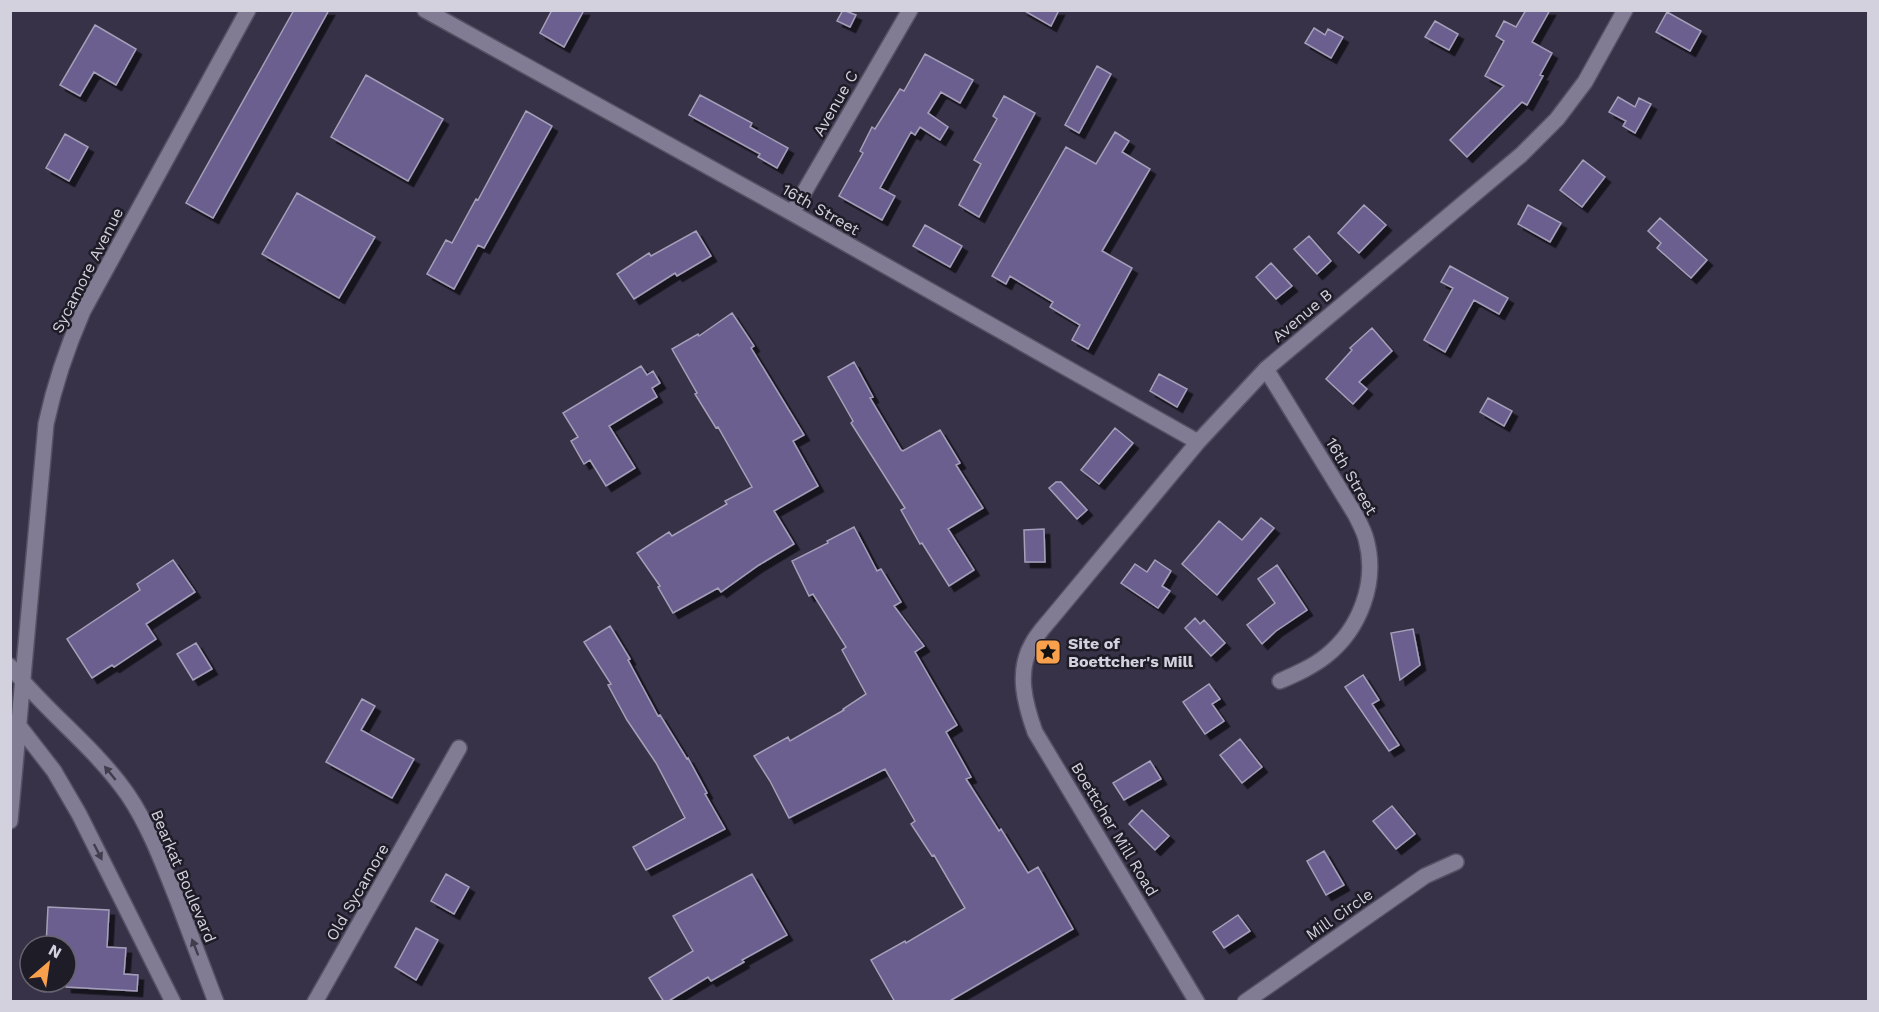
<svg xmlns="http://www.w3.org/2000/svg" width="1879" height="1012" font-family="'Work Sans',sans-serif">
<defs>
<filter id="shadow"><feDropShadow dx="5.5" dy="5.5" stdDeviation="0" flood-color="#0009"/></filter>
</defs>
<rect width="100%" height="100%" fill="#383248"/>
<path fill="#6b5f8e" stroke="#a59fba" stroke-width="1.5" filter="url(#shadow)" d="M294 10H329L213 218 186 203Z
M552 10H584L564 47 540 33Z
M843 10 856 15 850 27 837 21Z
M1023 10H1059L1051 26Z
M1526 10H1550L1532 42 1552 53 1540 75 1543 76 1527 105 1522 102 1467 157 1450 140 1504 86 1485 76 1504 41 1496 36 1504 21 1516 27Z
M1667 12 1701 31 1690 51 1656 32Z
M1435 21 1458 34 1449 50 1425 37Z
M95 25 136 49 116 85 94 72 80 96 60 85Z
M1314 28 1325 35 1328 29 1343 37 1331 58 1305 43Z
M925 54 973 80 960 103 941 92 928 113 948 127 940 140 920 127 915 135 911 132 880 188 895 196 882 220 839 196 863 153 860 151 872 127 875 129 900 89 904 91Z
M1097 66 1111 74 1079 133 1065 125Z
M366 75 443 119 408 181 331 137Z
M700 95 752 123 750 127 788 148 777 168 758 157 760 154 689 115Z
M1004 96 1035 113 979 217 959 205 981 164 974 160 997 119 993 116Z
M1618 97 1635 107 1639 98 1651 104 1635 133 1623 126 1626 121 1609 112Z
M526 111 552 126 484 248 478 245 454 289 427 274 446 240 452 243 476 199 478 200Z
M1115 132 1129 141 1122 152 1150 169 1102 251 1132 268 1088 349 1072 340 1080 325 1050 307 1053 302 1010 276 1006 284 992 276 1066 147 1096 164Z
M65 134 88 147 69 181 46 168Z
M1583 160 1605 177 1582 207 1560 190Z
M297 193 375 237 339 298 262 254Z
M1364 205 1386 225 1359 253 1338 233Z
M1528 205 1561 223 1550 242 1518 224Z
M1660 218 1707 260 1691 278 1657 248 1661 243 1648 231Z
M925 225 962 246 950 267 913 246Z
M696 231 711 256 677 276 675 273 634 299 617 274 649 253 651 256Z
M1309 236 1331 261 1317 274 1294 249Z
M1271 263 1292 286 1276 299 1256 277Z
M1450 266 1508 298 1499 314 1474 300 1445 352 1424 340 1453 288 1441 282Z
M732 313 754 346 751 348 804 435 793 441 818 486 774 511 794 544 759 565 721 592 718 588 673 613 658 587 660 586 637 553 669 532 672 536 727 504 725 501 752 487 718 427 716 428 695 394 697 393 672 349 698 334 699 336Z
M1372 328 1392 351 1359 382 1367 389 1353 404 1326 379 1352 350 1350 348Z
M854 362 873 397 870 398 901 450 903 451 940 430 960 463 956 465 983 508 948 529 974 570 949 586 922 543 920 544 901 510 905 508 851 423 853 421 828 377Z
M641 366 647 375 653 371 660 383 652 388 657 397 609 426 635 468 606 486 590 460 584 464 571 441 578 437 563 413Z
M1159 374 1187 389 1177 407 1150 391Z
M1488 398 1512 411 1504 426 1480 412Z
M1115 428 1133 443 1099 484 1081 470Z
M1056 482H1061L1087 510 1077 519 1049 488Z
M1261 518 1274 528 1217 595 1182 564 1219 521 1242 540Z
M854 527 877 571 881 569 901 602 894 606 924 646 915 652 957 725 946 732 971 777 966 779 999 831 1001 829 1028 873 1038 867 1073 929 948 1002H895L871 960 905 941 906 943 965 908 934 855 932 856 911 824 915 821 885 769 789 818 770 781 754 756 788 737 790 741 844 710 843 709 866 694 842 650 846 647 813 594 809 596 792 561 828 543 827 541Z
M1044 529 1045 562H1025L1024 530Z
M173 560 195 592 146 624 156 639 114 667 112 665 92 678 67 639 140 590 137 584Z
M1155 560 1171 571 1162 586 1170 591 1158 608 1121 583 1135 564 1147 572Z
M1277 565 1307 610 1276 631 1262 644 1247 625 1275 603 1258 579Z
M1195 618 1200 624 1204 620 1225 643 1211 656 1185 628Z
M610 626 630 659 628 660 658 716 660 715 687 759 688 758 707 793 705 794 725 829 646 870 633 847 685 818 656 763 627 720 608 685 611 684 584 642Z
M1413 629 1420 665 1400 680 1391 633Z
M196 643 212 669 193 680 177 654Z
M1363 675 1379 700 1372 704 1399 745 1389 751 1345 687Z
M1209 684 1220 699 1212 704 1224 721 1205 734 1183 702Z
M362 699 375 706 361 730 414 759 392 798 326 762Z
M1240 739 1262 767 1242 783 1220 755Z
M1150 761 1161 779 1124 800 1113 783Z
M1392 806 1415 834 1396 849 1373 821Z
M1142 810 1169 836 1155 850 1129 824Z
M1324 851 1344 885 1326 895 1307 861Z
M446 874 469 887 454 914 431 901Z
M752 874 787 935 742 960 744 962 711 981 708 977 667 1002H664L649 978 693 951 673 916Z
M48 907 109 910 107 947 126 948 124 974 138 975 137 991 66 987V946H46Z
M1238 915 1250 931 1224 948 1213 932Z
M416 928 438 940 416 980 395 967Z"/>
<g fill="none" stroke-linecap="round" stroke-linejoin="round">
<defs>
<path id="minor" d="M425 10 792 213 1198 442
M792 213 910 10
M1266 369 1355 514C1359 522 1364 531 1366 539 1378 582 1360 629 1326 656 1312 667 1296 674 1280 681
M10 666C46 712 95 747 128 795 149 826 163 864 177 899 190 933 203 967 216 1002
M16 722 54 771 79 814 173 1002
M10 821 46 424C55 382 66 350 83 311L248 10
M315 1002 459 748
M1197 1002 1035 732C1025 704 1016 672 1032 644 1036 636 1043 628 1049 621L1198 442 1266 369 1521 155 1557 119 1585 82 1625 10
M1245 1002 1425 876 1456 862"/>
</defs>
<use href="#minor" stroke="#555163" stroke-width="18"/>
<use href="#minor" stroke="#817b94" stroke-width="15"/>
</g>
<defs><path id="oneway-solid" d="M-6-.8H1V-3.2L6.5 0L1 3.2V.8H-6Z" transform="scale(1.5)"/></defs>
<g fill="#413d4c">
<use href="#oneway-solid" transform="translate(110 773) rotate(-129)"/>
<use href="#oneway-solid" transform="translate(98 852) rotate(63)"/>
<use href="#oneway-solid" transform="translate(195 947) rotate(-111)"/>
</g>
<defs>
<symbol id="sight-square" viewBox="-11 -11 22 22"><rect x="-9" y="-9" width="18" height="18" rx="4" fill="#f9a04c" stroke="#1e1c26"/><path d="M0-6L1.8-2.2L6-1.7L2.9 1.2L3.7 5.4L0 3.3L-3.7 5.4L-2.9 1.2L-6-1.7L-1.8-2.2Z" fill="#111"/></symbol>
</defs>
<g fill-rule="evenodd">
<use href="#sight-square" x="1033" y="637" width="30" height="30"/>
</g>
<g text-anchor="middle" stroke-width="5" stroke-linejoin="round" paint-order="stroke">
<g font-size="16" fill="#d4d1df" stroke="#1e1c26">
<text transform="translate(835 103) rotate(-60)" y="6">Avenue C</text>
<text transform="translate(821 209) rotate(30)" y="6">16th Street</text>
<text transform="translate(87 270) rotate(-63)" y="6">Sycamore Avenue</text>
<text transform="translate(1302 315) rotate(-40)" y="6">Avenue B</text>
<text transform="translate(1352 476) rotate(60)" y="6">16th Street</text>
<text transform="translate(1115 829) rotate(59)" y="6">Boettcher Mill Road</text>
<text transform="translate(184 876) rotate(67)" y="6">Bearkat Boulevard</text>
<text transform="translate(357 892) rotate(-60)" y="6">Old Sycamore</text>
<text transform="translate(1339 914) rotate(-35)" y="6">Mill Circle</text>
</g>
<g font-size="16" font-weight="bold" fill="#d4d1df" stroke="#1e1c26" text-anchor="start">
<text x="1068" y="649">Site of<tspan x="1068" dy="18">Boettcher's Mill</tspan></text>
</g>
</g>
<rect width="1879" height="1012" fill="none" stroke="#d4d1df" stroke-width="24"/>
<g transform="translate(48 964) rotate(29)"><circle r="28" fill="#1e1c26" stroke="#676470" stroke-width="1.5"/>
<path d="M0-4.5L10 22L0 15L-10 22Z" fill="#f9a04c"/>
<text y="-9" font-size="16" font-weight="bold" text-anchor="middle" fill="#d4d1df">N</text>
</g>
</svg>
